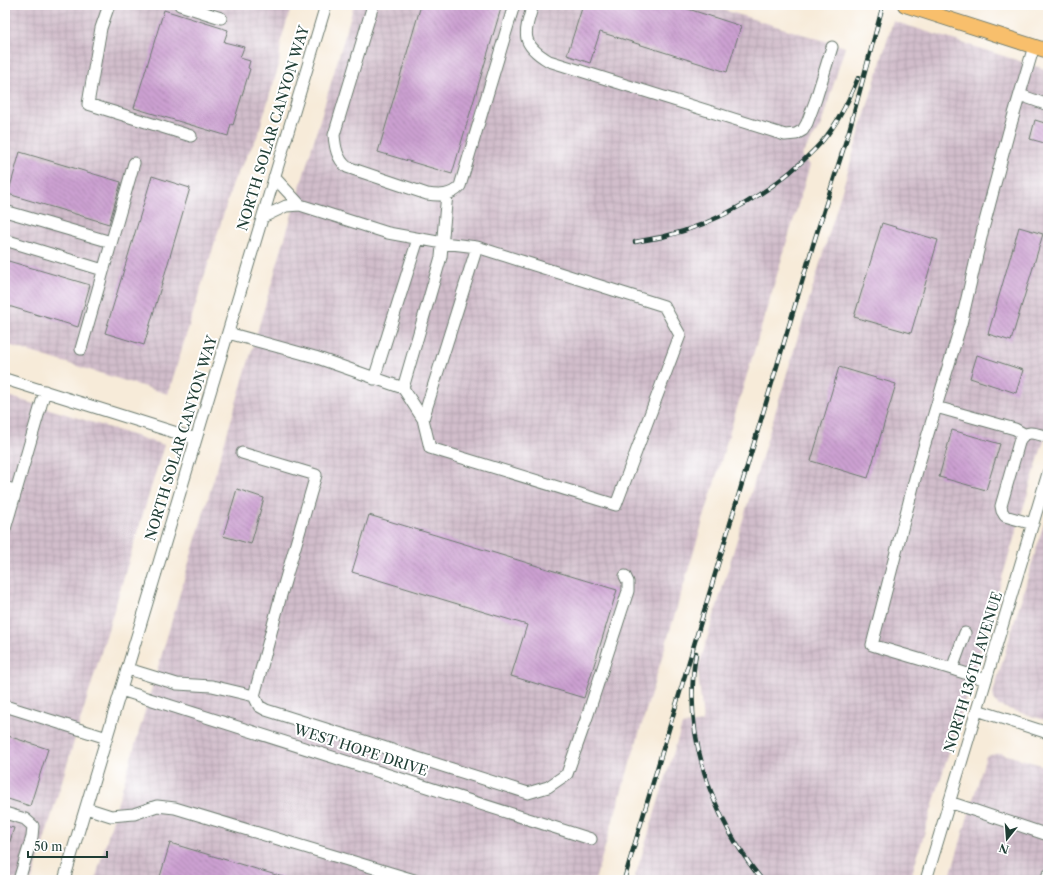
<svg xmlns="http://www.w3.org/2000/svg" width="1053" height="885" font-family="'Libre Caslon Text',serif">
<defs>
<pattern id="industrial-grid" width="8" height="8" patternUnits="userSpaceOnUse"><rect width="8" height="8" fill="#d1bdcb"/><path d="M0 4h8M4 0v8" fill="none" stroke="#b3a3af"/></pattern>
<pattern id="building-back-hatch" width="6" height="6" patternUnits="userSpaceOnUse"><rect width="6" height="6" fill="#cca0d1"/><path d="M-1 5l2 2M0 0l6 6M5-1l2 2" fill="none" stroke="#a584aa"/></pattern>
</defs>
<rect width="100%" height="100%" fill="#fff"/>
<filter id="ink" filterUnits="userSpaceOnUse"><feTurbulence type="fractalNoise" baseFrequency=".025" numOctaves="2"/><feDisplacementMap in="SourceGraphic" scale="8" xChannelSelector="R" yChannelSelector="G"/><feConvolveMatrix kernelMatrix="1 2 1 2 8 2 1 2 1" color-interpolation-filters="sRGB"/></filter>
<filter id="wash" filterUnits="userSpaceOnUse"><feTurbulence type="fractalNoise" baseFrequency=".012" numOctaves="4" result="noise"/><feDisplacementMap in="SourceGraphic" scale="16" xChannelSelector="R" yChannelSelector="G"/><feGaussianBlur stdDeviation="0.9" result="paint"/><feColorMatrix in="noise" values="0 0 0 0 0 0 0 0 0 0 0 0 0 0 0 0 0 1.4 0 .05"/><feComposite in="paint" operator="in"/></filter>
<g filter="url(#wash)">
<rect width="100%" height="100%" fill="#f7ebd9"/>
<path fill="url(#industrial-grid)" d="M5 5H292L281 40 279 65 257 137 234 180 168 394 5 344Z
M354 5H707L845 47 821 125 801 156 810 165 595 880H95Z
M893 21 1048 70V427L910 880H634L682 725 703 722 698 669Z
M5 395 164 445 32 880H5Z
M1048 510V721L999 706 994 699 993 693Z
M1000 753 1048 767V880H949L986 756Z"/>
<g id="blocks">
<path fill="url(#building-back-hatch)" d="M421 5H502L452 174 378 152Z
M583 5H676L741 26 727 72 600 32 590 63 567 55Z
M164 10 228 30 224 42 244 47 240 58 250 61 248 68 250 69 233 125 231 124 228 136 134 108Z
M1035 120 1048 124V144L1030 139Z
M20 152 121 182 109 224 8 194Z
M152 176 190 188 144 345 105 333Z
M882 223 938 240 911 333 854 317Z
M1019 227 1043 234 1011 341 988 334Z
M5 260 90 285 78 327 5 305Z
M977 355 1023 370 1016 393 970 378Z
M839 367 896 384 868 478 811 461Z
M952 430 1000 444 986 490 939 477Z
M237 489 264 498 251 544 223 536Z
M369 515 617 590 584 698 511 676 527 625 352 572Z
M5 735 48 749 30 806 5 798Z
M5 826 14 828 7 851H5Z
M170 843 286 878 285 880H159Z"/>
</g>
</g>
<g filter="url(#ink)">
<use href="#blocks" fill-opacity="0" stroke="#6b7a6e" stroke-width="1"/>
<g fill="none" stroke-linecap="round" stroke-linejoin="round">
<defs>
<path id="minor" d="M109 5 101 28 88 104 191 136
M180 5 221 18
M373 5 334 135C335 147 337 159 347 167L427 194C440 196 451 196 460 186L514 5
M533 5C524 34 520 44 549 61L785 135 796 134 803 130 807 123 816 99 832 47
M1020 95 1048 105
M300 205 388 233 443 243 477 247 664 306 680 335 616 505 430 448 423 419 477 247
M5 211 111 242
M263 217 286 206 300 205 274 177
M5 240 103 270
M228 333 315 357 403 388 441 257 447 194
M81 349 134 163
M5 379 196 439
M374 379 418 239
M403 388 423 419
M936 407 1015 429 1024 434
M242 453 316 475 281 595 254 696 259 706 266 710 528 793 548 787 567 774 587 717 628 591V582L625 576
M5 487 16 491
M1033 524 1005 516 1002 511 1001 506 1020 439C1028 429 1036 434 1048 437
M5 529 45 391
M965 633 952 669 986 680
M128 669 177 684 212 686 254 696
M952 669 872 645 918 467 961 324 983 229 1009 131 1034 46
M121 690 591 839
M5 706 107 738
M977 710 1048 733
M949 802 1048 835
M86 808 111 816 134 814 157 806 175 808 414 880
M5 813 25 819 33 826 32 837 19 880
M64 880 326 5
M926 880 1048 473
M1046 880 1048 875"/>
<path id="major" d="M905 5 1048 51"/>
</defs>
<use href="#minor" stroke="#6b7a6e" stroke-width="13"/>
<use href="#major" stroke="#6b7a6e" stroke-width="16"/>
<use href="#minor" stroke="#fff" stroke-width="11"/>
<use href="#major" stroke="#f8bf6c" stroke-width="14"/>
<defs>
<path id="rail" d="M635 242C644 240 653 239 662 237 718 224 776 190 816 148 835 129 848 103 858 78
M696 653C682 734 711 817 762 880
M624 880 813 245 849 131 883 5"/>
</defs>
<use href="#rail" stroke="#1f3d34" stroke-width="4.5"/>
<use href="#rail" stroke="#fff" stroke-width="3" stroke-dasharray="9" stroke-linecap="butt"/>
</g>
</g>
<g text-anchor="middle" stroke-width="4" stroke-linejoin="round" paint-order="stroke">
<g font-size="14" fill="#1f3d34" stroke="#fff">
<text transform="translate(273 128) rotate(-73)" y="5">NORTH SOLAR CANYON WAY</text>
<text transform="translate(181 438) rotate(-73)" y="5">NORTH SOLAR CANYON WAY</text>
<text transform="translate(973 672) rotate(-73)" y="5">NORTH 136TH AVENUE</text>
<text transform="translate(361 750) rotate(18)" y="5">WEST HOPE DRIVE</text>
</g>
</g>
<rect width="1053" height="885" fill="none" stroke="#fff" stroke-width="20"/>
<g transform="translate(1007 839) rotate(197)" stroke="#ffffff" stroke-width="3" paint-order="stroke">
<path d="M0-3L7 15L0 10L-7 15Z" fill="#1f3d34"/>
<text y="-6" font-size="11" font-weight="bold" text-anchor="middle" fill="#1f3d34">N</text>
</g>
<path d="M28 851v6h79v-6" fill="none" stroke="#1f3d34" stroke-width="2"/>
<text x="34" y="851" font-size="12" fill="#1f3d34" stroke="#ffffff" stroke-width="3" paint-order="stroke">50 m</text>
</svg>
